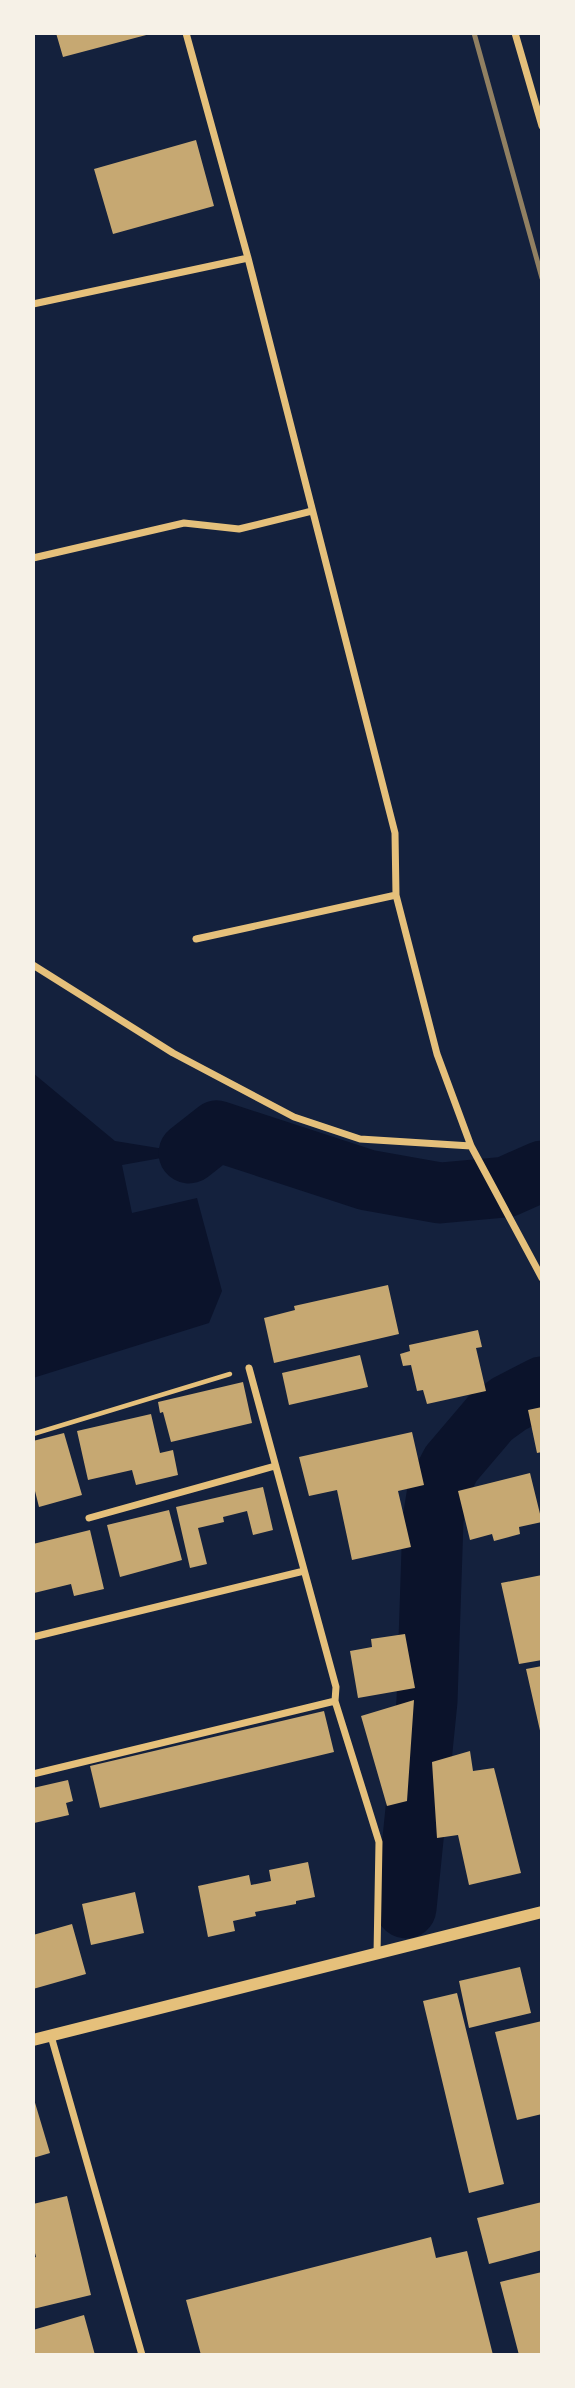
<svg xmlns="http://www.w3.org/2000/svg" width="575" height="2388" font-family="'Nunito Sans',sans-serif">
<rect width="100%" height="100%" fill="#14213d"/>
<path fill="#0b132b" d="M33 1073 115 1141 189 1153 122 1165 132 1213 197 1198 222 1291 209 1323 33 1378Z"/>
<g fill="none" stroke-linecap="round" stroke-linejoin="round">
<path stroke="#0b132b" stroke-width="61" d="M189 1153 217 1131 367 1180 440 1193 506 1187 542 1171
M406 1908 427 1701 433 1520 438 1489 451 1464 491 1417 509 1404 542 1387"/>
</g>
<path fill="#c6a872" d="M56 33H150V34L63 57Z
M196 140 214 206 113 234 94 169Z
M388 1285 399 1334 274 1363 264 1318 295 1310 294 1306Z
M478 1330 482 1347 476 1348 486 1391 427 1404 423 1390 417 1391 411 1365 403 1366 400 1354 410 1351 409 1345Z
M360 1355 368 1387 289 1405 282 1373Z
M243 1382 252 1423 171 1442 163 1412 160 1413 158 1402Z
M542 1407V1452L537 1453 528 1410Z
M151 1414 160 1453 173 1450 178 1475 136 1485 132 1470 88 1480 77 1431Z
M412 1432 424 1485 398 1491 411 1547 352 1560 337 1490 309 1496 299 1457Z
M64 1433 82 1495 39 1507 35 1491H33V1441Z
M530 1473 542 1522 519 1527 520 1534 494 1541 492 1534 470 1540 458 1491Z
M263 1487 273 1530 253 1535 247 1511 223 1517 224 1522 198 1528 207 1564 190 1568 176 1507Z
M169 1510 182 1560 120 1577 107 1525Z
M90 1530 104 1589 74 1596 71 1584 34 1593 33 1544Z
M542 1575V1660L519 1664 501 1583Z
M405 1634 415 1688 358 1698 350 1651 372 1647 371 1639Z
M542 1666V1735H541L526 1669Z
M414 1700 407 1801 387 1806 361 1716Z
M324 1711 334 1752 100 1808 90 1766Z
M470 1751 473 1771 494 1768 521 1873 469 1885 458 1835 437 1838 432 1762Z
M68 1780 73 1801 66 1803 69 1815 34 1823 33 1788Z
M308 1862 315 1897 296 1901V1904L255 1912 256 1916 233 1921 235 1931 208 1937 198 1886 249 1875 251 1885 271 1881 269 1870Z
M135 1892 144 1933 91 1945 82 1904Z
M72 1924 86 1974 33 1989V1935Z
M520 1967 531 2013 469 2028 459 1981Z
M457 1993 504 2184 469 2193 423 2001Z
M542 2021V2114L517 2120 495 2032Z
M33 2096 50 2153 33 2158Z
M67 2196 91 2295 33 2309V2258L36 2257 33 2245V2204Z
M542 2202V2250L489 2264 477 2218Z
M431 2237 436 2258 467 2251 493 2355H201L186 2300Z
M542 2272V2355H519L500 2282Z
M84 2315 95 2355H33V2330Z"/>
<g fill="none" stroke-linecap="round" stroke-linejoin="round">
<path stroke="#e5c07b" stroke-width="4.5" d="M33 1434 230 1374"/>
<path stroke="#e5c07b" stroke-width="7" d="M186 33 248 258 395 833 396 895 437 1054 471 1146 542 1278
M515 33 542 126
M33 304 248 258
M33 558 184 523 239 529 312 511
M196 939 396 895
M33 965 173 1053 294 1117 360 1139 471 1146
M249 1368 336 1687 335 1701 379 1842 377 1954
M89 1518 275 1466
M33 1637 304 1571
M33 1774 335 1701
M51 2036 142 2355"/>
<path stroke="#e5c07b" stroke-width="12" d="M33 2040 542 1912"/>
<path stroke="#918062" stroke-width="5" d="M474 33 542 278"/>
</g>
<rect width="575" height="2388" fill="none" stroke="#f6f1e7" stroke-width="70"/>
</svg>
